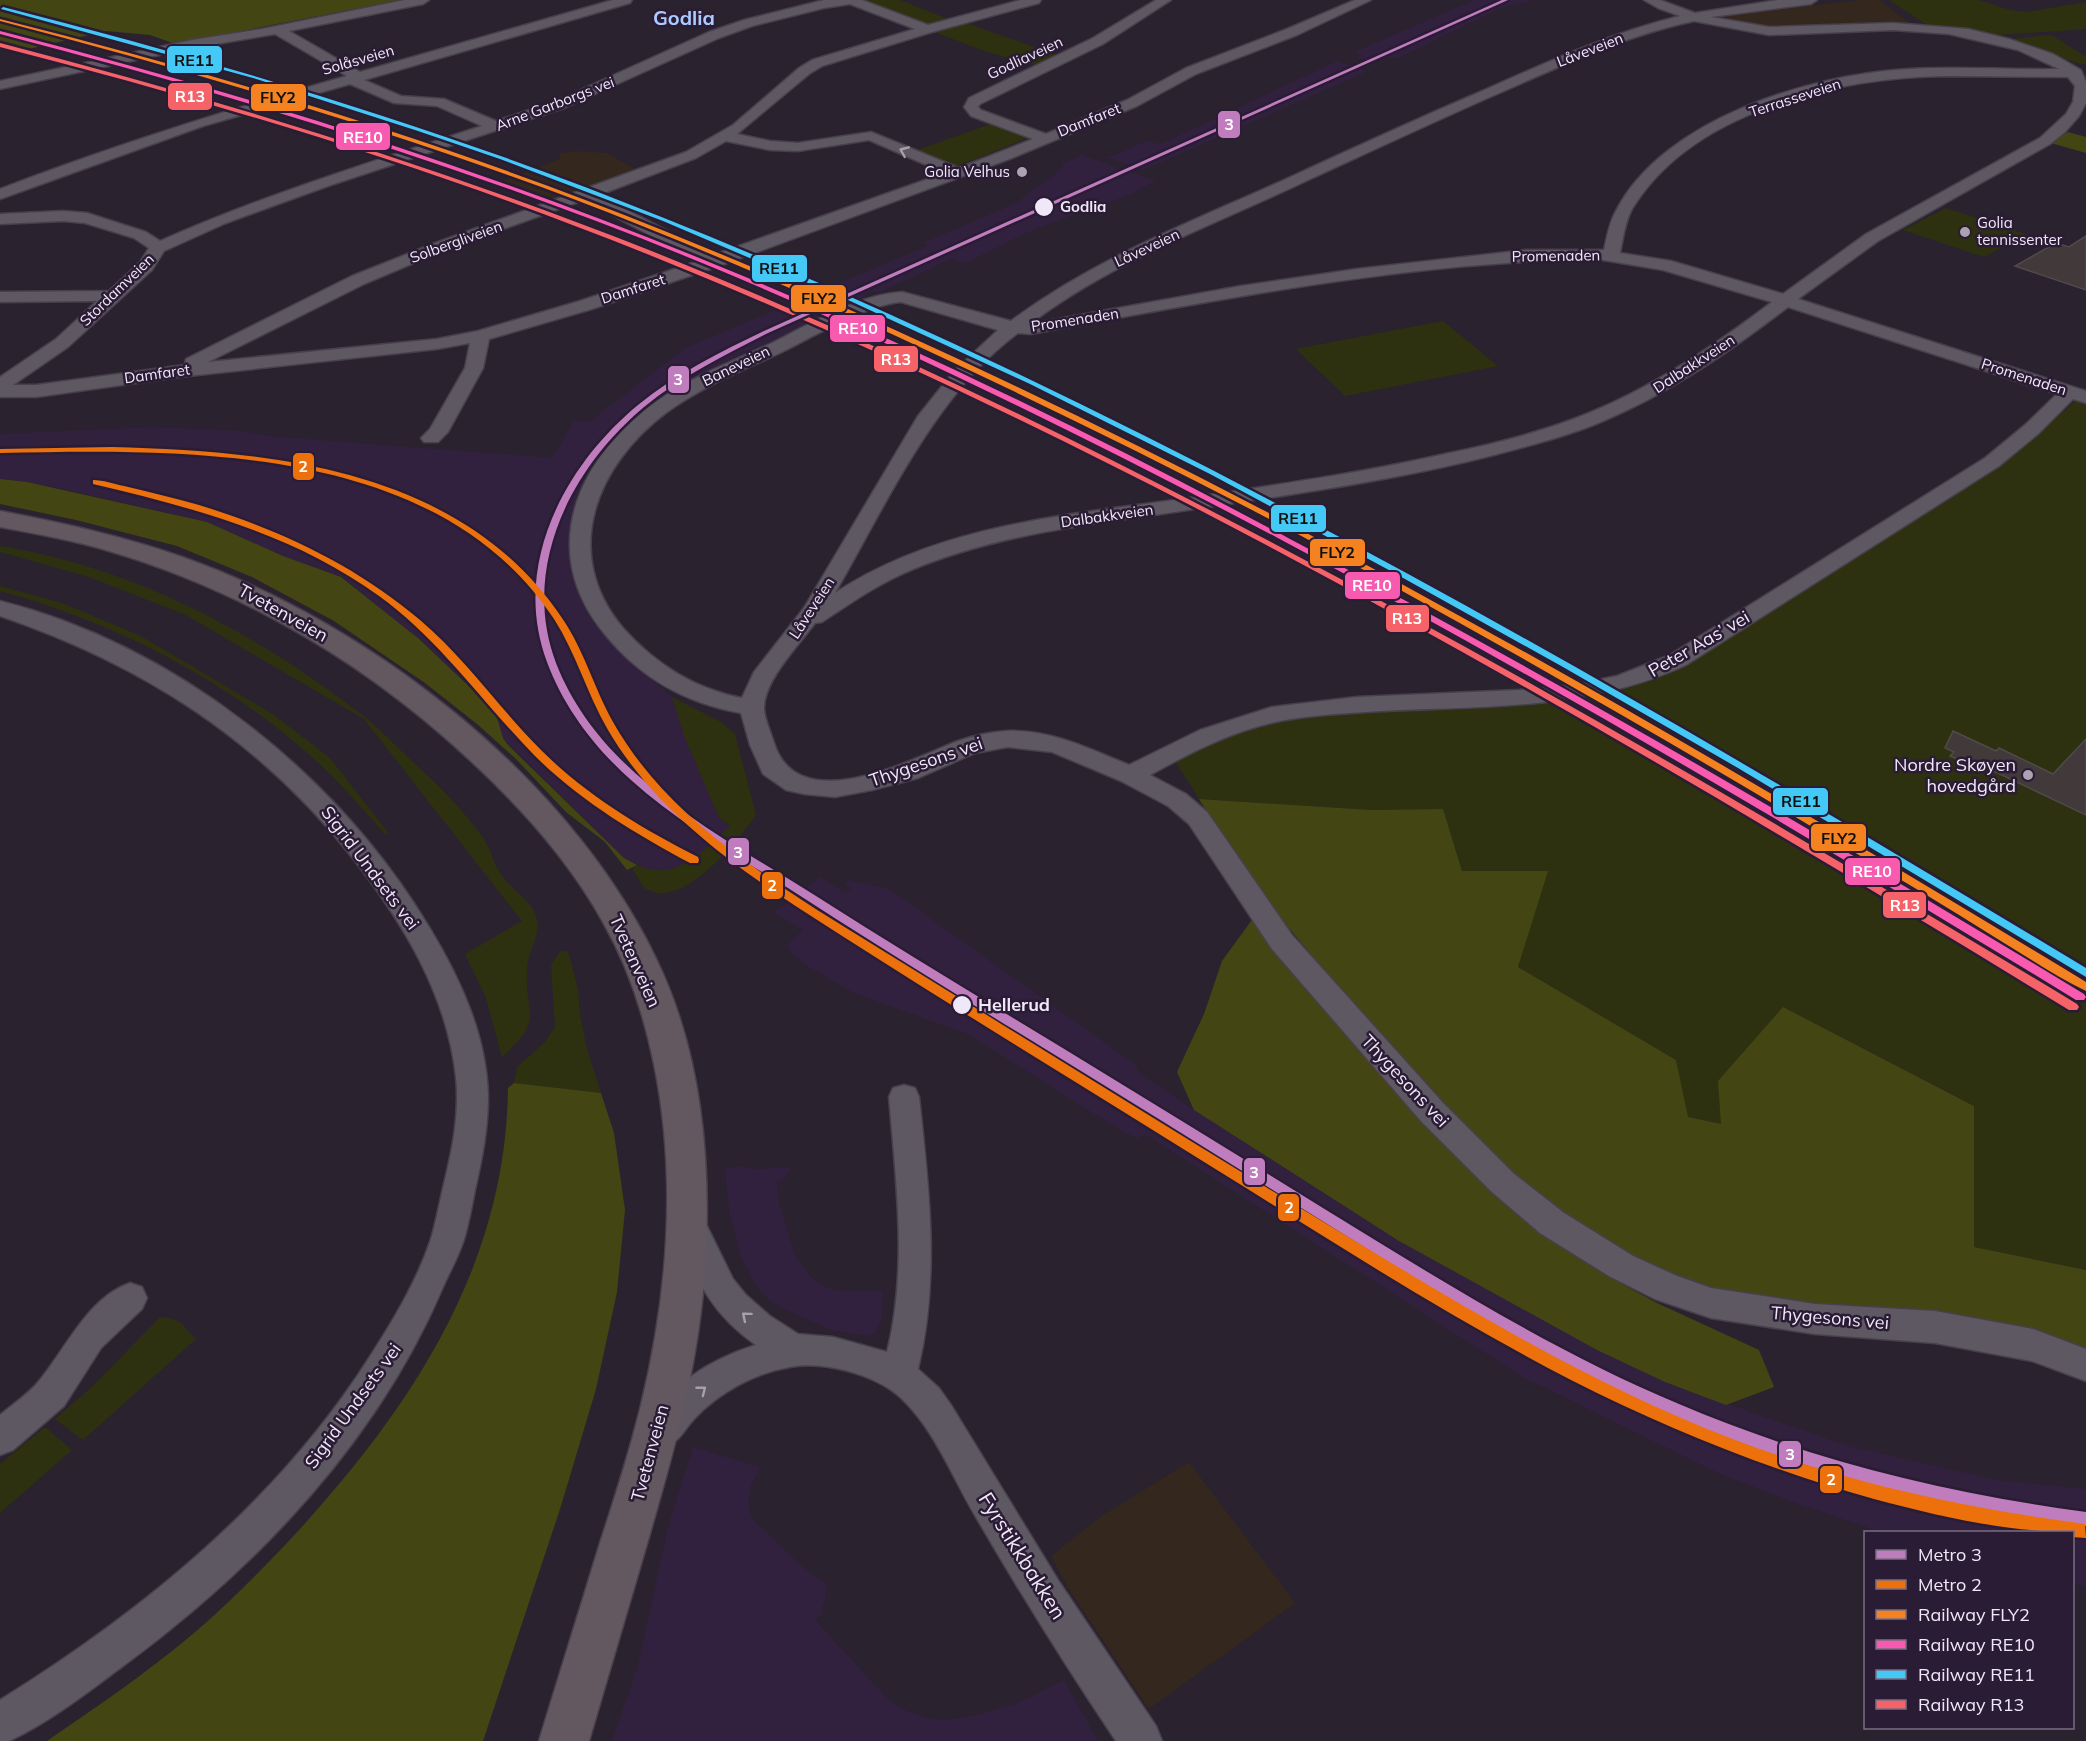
<svg xmlns="http://www.w3.org/2000/svg" width="2086" height="1741" font-family="Mulish,sans-serif">
<rect width="100%" height="100%" fill="#2a222f"/>
<path fill="#32213e" d="M1474 0H1535L1503 7 1398 58 1382 59 1374 62 1357 58 1361 56 1355 53 1359 50Z
M1337 61 1368 71 1144 170 1106 157 1115 155 1146 141 1161 144Z
M1082 155 1156 181 1129 195 1030 231 964 264 951 259 878 293 873 291 863 296 867 298 686 383 592 472 586 480 578 496 569 532 572 570 580 596 592 619 612 645 672 697 719 818 730 826 697 857 677 868 668 870H648L624 858 503 738 495 711 419 639 342 577 283 556 207 522 77 492 27 482 0 479V434L154 427 244 431 267 436 553 458 573 421 589 422 685 348 927 246 923 243 1016 203 1063 168V163Z
M820 877 845 893 851 888 845 884 848 880 889 889 1136 1065 1139 1073 1194 1110 1399 1241 1597 1350 1665 1382 1848 1446 1997 1480 2086 1489V1586L2073 1584 2072 1532H1881L1798 1504 1718 1473 1521 1376 1145 1134 1138 1138 1123 1132 970 1035 854 993 809 967 793 955 787 945 803 930 774 912Z
M741 1166 756 1169 789 1167 790 1170 784 1180 777 1182 779 1202 795 1256 810 1276 826 1288 845 1291H883L882 1319 876 1332 871 1336 834 1331 784 1309 769 1300 759 1290 740 1255 729 1211 725 1169Z
M693 1447 760 1467 751 1485 748 1503 751 1518 812 1575 828 1585 821 1615 815 1620 888 1699 902 1709 927 1718 944 1721 977 1715 1021 1702 1064 1680 1098 1741H612L638 1665 669 1523Z"/>
<path fill="#34271e" d="M1860 0H1880L1912 25 1761 27 1733 22 1725 16Z
M578 151 607 153 639 171 552 203 499 182 559 159 560 153Z
M1189 1462 1295 1603 1149 1709 1068 1588 1051 1556 1100 1517Z"/>
<path fill="#2e310f" d="M852 0H900L958 23 963 22 1065 58 1045 68 984 51Z
M1889 0H1979L2010 10 2027 12 2086 2V29L1997 35 1929 26Z
M2048 35 2053 36 2086 57V65L2067 60 2010 39Z
M993 123 1027 138 958 166 912 152Z
M1946 208 2026 234 1984 257 1903 230Z
M1443 321 1498 366 1345 396 1296 349Z
M2078 399 2086 402V1270L1974 1247 1973 1105 1783 1007 1721 1125 1687 1117 1676 1060 1518 967 1547 871H1462L1443 809 1371 810 1199 799 1174 759 1243 730 1307 716 1513 704 1607 694 1657 679 1709 651 2002 465Z
M0 546C134 567 260 635 366 718 382 731 397 747 412 761 437 784 464 810 483 838 491 849 493 863 501 874 511 889 530 899 536 916 542 935 528 950 527 968 524 1017 546 1017 502 1057L486 998 465 954 522 921 364 719 186 615 89 577 0 552Z
M0 586 62 603 141 636 274 715 330 758 389 834H385C366 813 347 790 326 770 235 684 121 624 0 591Z
M672 697 719 721 735 734 756 815C737 841 693 897 657 893 653 892 648 890 644 888L632 868 637 865C676 883 703 851 730 826L719 818 685 738Z
M560 951H566L569 955 578 989 580 1015 587 1049 601 1093 514 1083 517 1067 545 1042 555 1027 551 965Z
M167 1317 181 1323 196 1339 83 1440 55 1419 93 1386 159 1318Z
M45 1427 72 1450 0 1513V1464Z"/>
<path fill="#434613" d="M0 0H400L175 44 150 35 106 31 29 49 0 47Z
M2068 132 2086 137V153L2051 143Z
M0 479 27 482 207 522 283 556 341 577 419 639 495 711 503 738 508 745 624 858 637 865 627 870 605 842 566 812 516 759 477 724 425 683 334 621 252 577 177 546 76 520 0 504Z
M1199 799 1371 810 1443 809 1462 871H1548L1518 967 1676 1060 1688 1117 1721 1124 1718 1081 1783 1007 1974 1106V1247L2086 1270V1356L1788 1306 1697 1286 1609 1246 1534 1195 1468 1130 1375 1031 1254 886Z
M1254 917 1548 1232 1604 1274 1657 1303 1759 1350 1774 1387 1726 1405 1665 1382 1597 1350 1399 1241 1194 1110 1177 1072 1204 1014 1222 961Z
M514 1083 601 1093 614 1133 625 1210 617 1292 596 1389 561 1506 483 1741H47C89 1712 132 1683 172 1651 218 1615 260 1572 300 1529 414 1403 506 1264 508 1088Z"/>
<path fill="#41393a" stroke="#504a4a" stroke-width="1.5" d="M2086 236V290L2015 266 2056 243 2069 247Z
M1953 731 1996 751 1999 748 2053 774 2086 739V815L1985 767 1982 770 1950 756 1954 752 1945 748Z"/>
<g fill="none" stroke-linecap="round" stroke-linejoin="round">
<defs>
<path id="minor" d="M405 0H429L423 4 289 31 360 72 613 0H632L630 3 364 80 401 96 444 99 496 121 554 102 709 32 744 20 824 0H862L928 25 1021 0H1041L1039 3 932 32 822 66 809 74 737 134 770 141 798 143 871 132 959 168 1033 139 971 116 964 107 969 98 1093 38 1156 0H1171L1103 44 980 104 978 107 981 110 1046 134 1127 100 1186 68 1287 29 1355 0H1371L1297 35 1196 74 1137 106 1012 158 719 266 592 309 489 339 483 368 448 432 438 442H424L421 438 430 429 465 368 470 343 437 349 179 377 36 397H0V377L56 339 97 301 0 302V292L109 291 140 262 149 248 134 238 85 223 63 221 0 224V214L63 211 87 213 146 232 160 241C264 195 374 161 482 126L437 106 394 103 350 84 203 126 0 199V189C114 145 230 109 347 76L275 34 192 48 0 89V81L192 40 262 29ZM850 4 915 29 812 60 799 68 733 125 686 152 430 245 352 276 186 359 185 365 36 385H13L68 347 152 270 164 251 226 223 328 186 564 108 719 38 752 26 824 8ZM869 140 945 173 713 255 599 195 696 158 726 141 770 150 798 151ZM584 200 698 261 580 301 478 331 437 339 208 362 364 284 442 251Z
M1644 0H1660L1695 13 1778 0H1817L1811 4 1711 17 1769 27 1893 23 1968 29 2009 39 2053 54 2081 70 2086 82V103L2079 116 2065 132 2050 144 1878 241 1798 299 2086 391V403L2073 399 2039 433 1999 466 1686 665C1583 713 1476 705 1365 712 1334 714 1301 716 1271 723 1228 733 1188 754 1150 775L1186 794 1207 812 1292 935 1443 1103 1514 1174 1564 1213 1633 1256 1677 1276 1711 1288 1815 1304 1935 1311 2033 1329 2086 1349V1381L2032 1361 1935 1343 1815 1334 1711 1318 1655 1299 1609 1276 1540 1233 1492 1192 1421 1121 1272 949 1189 824 1168 806 1121 781 1052 752 1008 747 975 753 918 778 872 790 835 797 804 794 786 790 763 774 750 745 741 713C685 703 640 678 604 633 533 546 582 450 666 395 699 374 736 360 772 343 812 323 857 295 902 292L1011 321C1098 256 1199 219 1297 174 1358 146 1419 118 1480 92 1545 63 1610 33 1680 16L1658 8ZM1694 21 1769 35 1893 30 1949 34 2018 50 2059 69C2009 70 1959 66 1909 69 1812 74 1663 119 1616 211 1609 223 1607 237 1604 250H1526L1357 269 1241 286 1030 324C1114 260 1214 225 1308 180 1369 152 1429 124 1490 97 1557 68 1623 36 1694 21ZM1949 76 2068 77 2075 86 2073 102 2066 114 2040 138 1866 234 1783 294 1671 261 1620 253C1623 238 1625 222 1632 209 1693 109 1841 77 1949 76ZM1597 259 1663 270 1772 302C1715 345 1655 386 1589 413 1543 432 1494 444 1445 454 1361 473 1275 485 1189 498 1069 515 939 524 835 593 886 505 935 394 1018 333L1030 334C1217 300 1406 262 1597 259ZM901 302 998 330 955 370 918 416 804 608 754 672 742 698C695 689 655 664 623 628 560 553 596 465 667 412 703 386 744 370 784 351 816 335 867 305 901 302ZM1788 307 2057 394 2025 425 1985 458 1670 655 1617 676 1573 685 1519 690 1357 697 1272 707 1200 730 1129 765C1090 749 1050 729 1007 731 992 732 972 736 958 741 910 760 798 819 774 743 771 733 764 718 764 708 764 680 799 645 815 623L822 622C851 603 879 583 911 570 1002 532 1098 524 1194 509 1295 494 1396 480 1494 455 1531 445 1568 436 1603 421 1670 393 1730 351 1788 307Z
M0 601C175 645 337 774 429 927 460 978 487 1036 488 1097 488 1129 482 1159 475 1190 472 1206 469 1221 465 1236 460 1254 450 1271 443 1287 378 1440 259 1565 127 1663 91 1690 50 1722 9 1741H0V1700C143 1611 278 1501 369 1358 393 1321 417 1281 431 1239 436 1222 439 1205 443 1188 452 1151 460 1115 456 1077 447 994 402 921 352 857 259 739 141 664 0 616Z
M904 1085 915 1088 919 1097C929 1188 940 1278 918 1369L939 1388 951 1405 1058 1580 1156 1726 1162 1741H1116C1067 1668 1020 1593 976 1517 952 1477 935 1430 901 1398 877 1375 823 1360 790 1367 755 1373 720 1392 695 1418 682 1432 681 1441 663 1448L650 1443 645 1431C665 1386 711 1359 756 1345 709 1312 697 1279 674 1228L679 1218 691 1214 703 1218 733 1279 746 1295 770 1316 798 1334 833 1337 887 1352C908 1269 896 1181 889 1097L893 1088Z
M130 1283 142 1287 147 1298 142 1309 101 1348 64 1406 13 1450 0 1455V1415C13 1404 29 1394 39 1381 66 1349 87 1298 130 1283Z"/>
<path id="major" d="M0 511C62 523 123 536 182 557 375 625 581 786 664 976 703 1066 711 1169 705 1265 700 1359 675 1447 649 1537 629 1605 609 1673 589 1741H539C559 1675 580 1609 600 1543 615 1497 630 1451 641 1405 668 1294 677 1176 654 1064 644 1015 628 966 603 922 563 850 504 789 442 735 346 652 232 587 109 551 73 540 37 534 0 527Z"/>
</defs>
<use href="#minor" stroke="#47404c" stroke-width="3"/>
<use href="#major" stroke="#47404c" stroke-width="3"/>
<use href="#minor" fill="#5e5863" fill-rule="evenodd"/>
<use href="#major" fill="#635860" fill-rule="evenodd"/>
<defs>
<path id="rail-1" d="M0 19C225 76 447 143 662 230 1161 431 1627 704 2086 982V991C2055 976 2026 956 1996 938 1947 907 1897 877 1847 848 1698 758 1547 671 1395 587 1246 504 1093 428 939 356 820 300 699 247 576 200 388 129 195 72 0 21Z"/>
<path id="rail-2" d="M0 31C247 94 490 171 726 269 919 348 1106 441 1290 539 1560 681 1823 836 2084 994L2086 997 2084 1000H2076C1813 839 1548 682 1276 537 1095 442 912 351 724 272 489 174 246 98 0 34Z"/>
<path id="rail-3" d="M3 7C227 64 449 131 664 218 1163 418 1627 691 2086 968V977L1738 768 1563 667 1387 569 1210 474 1030 384 848 300 663 221 500 159 418 131 253 78 1 9Z"/>
<path id="rail-4" d="M0 43C220 100 437 166 649 250 867 337 1078 440 1286 550 1555 692 1817 847 2077 1004L2079 1007 2077 1010H2069C1612 731 1144 454 647 254 436 169 219 103 0 47Z"/>
</defs>
<use href="#rail-1" stroke="#2b1c35" stroke-width="5"/>
<use href="#rail-2" stroke="#2b1c35" stroke-width="5"/>
<use href="#rail-3" stroke="#2b1c35" stroke-width="5"/>
<use href="#rail-4" stroke="#2b1c35" stroke-width="5"/>
<use href="#rail-1" fill="#f58220" fill-rule="evenodd"/>
<use href="#rail-2" fill="#f75aaf" fill-rule="evenodd"/>
<use href="#rail-3" fill="#44c8f5" fill-rule="evenodd"/>
<use href="#rail-4" fill="#f56368" fill-rule="evenodd"/>
<defs>
<path id="metro-1" d="M1502 0H1508L768 333C725 355 682 376 644 407 571 468 520 568 556 663 575 712 609 752 649 785 701 828 760 861 816 896 913 958 1012 1017 1110 1077 1199 1131 1287 1186 1375 1240 1473 1300 1573 1360 1679 1404 1811 1460 1944 1493 2086 1512V1526C1939 1507 1801 1472 1665 1412 1538 1357 1420 1282 1303 1209 1220 1157 1138 1106 1055 1055 965 1000 876 945 788 888 734 855 678 822 631 780 595 748 564 708 547 662 511 566 564 466 638 405 676 374 720 352 764 331Z"/>
<path id="metro-2" d="M112 447C275 451 463 470 562 618 584 650 594 688 613 722 644 777 690 820 740 857 793 897 850 930 906 965 982 1012 1058 1059 1134 1106 1220 1159 1306 1212 1393 1264 1503 1330 1614 1394 1735 1440 1848 1483 1965 1508 2085 1524L2086 1538 2072 1537V1532C2006 1532 1938 1516 1874 1499 1769 1470 1668 1429 1571 1380 1449 1317 1333 1242 1217 1170 1076 1082 933 995 794 905 723 858 652 805 608 730 587 694 576 653 554 619 438 443 186 449 0 453V449Z
M93 480C103 480 114 484 124 486 149 492 175 498 199 505 280 530 355 565 420 620 465 658 499 708 541 750 586 795 641 828 698 857L699 860 698 863H690C634 833 579 800 534 755 482 702 440 640 379 596 294 534 194 508 93 484Z"/>
</defs>
<use href="#metro-1" stroke="#2b1c35" stroke-width="5"/>
<use href="#metro-2" stroke="#2b1c35" stroke-width="5"/>
<use href="#metro-1" fill="#c07dbd" fill-rule="evenodd"/>
<use href="#metro-2" fill="#ec700c" fill-rule="evenodd"/>
</g>
<defs><path id="oneway-chevron" d="M-2-3.5L2.5 0L-2 3.5" fill="none" stroke-width="1.6" stroke-linecap="round" stroke-linejoin="round" transform="scale(1.5)"/></defs>
<g stroke="#a7a0ae">
<use href="#oneway-chevron" transform="translate(904 151) rotate(-157)"/>
<use href="#oneway-chevron" transform="translate(746 1316) rotate(-140)"/>
<use href="#oneway-chevron" transform="translate(702 1390) rotate(-38)"/>
</g>
<g fill="#aba2b2" stroke="#2b1c35" stroke-width="2">
<circle cx="1022" cy="172" r="6"/>
<circle cx="1965" cy="232" r="6"/>
<circle cx="2028" cy="775" r="6"/>
</g>
<g fill="#f0e7f8" stroke="#2b1c35" stroke-width="2">
<circle cx="1044" cy="207" r="10"/>
<circle cx="962" cy="1005" r="10"/>
</g>
<g text-anchor="middle" stroke-width="5" stroke-linejoin="round" paint-order="stroke">
<g font-size="15" fill="#f0e7f8" stroke="#2b1c35">
<text transform="translate(1590 50) rotate(-21)" y="5">Låveveien</text>
<text transform="translate(1025 58) rotate(-25)" y="5">Godliaveien</text>
<text transform="translate(358 60) rotate(-16)" y="5">Solåsveien</text>
<text transform="translate(1795 98) rotate(-18)" y="5">Terrasseveien</text>
<text transform="translate(555 104) rotate(-21)" y="5">Arne Garborgs vei</text>
<text transform="translate(1089 120) rotate(-22)" y="5">Damfaret</text>
<text transform="translate(456 242) rotate(-20)" y="5">Solbergliveien</text>
<text transform="translate(1147 248) rotate(-25)" y="5">Låveveien</text>
<text transform="translate(1556 256) rotate(-1)" y="5">Promenaden</text>
<text transform="translate(633 289) rotate(-18)" y="5">Damfaret</text>
<text transform="translate(117 290) rotate(-44)" y="5">Stordamveien</text>
<text transform="translate(1075 320) rotate(-9)" y="5">Promenaden</text>
<text transform="translate(1694 364) rotate(-33)" y="5">Dalbakkveien</text>
<text transform="translate(736 366) rotate(-26)" y="5">Baneveien</text>
<text transform="translate(157 374) rotate(-8)" y="5">Damfaret</text>
<text transform="translate(2024 377) rotate(18)" y="5">Promenaden</text>
<text transform="translate(1107 516) rotate(-8)" y="5">Dalbakkveien</text>
<text transform="translate(812 608) rotate(-57)" y="5">Låveveien</text>
</g>
<g font-size="15" fill="#f0e7f8" stroke="#2b1c35" text-anchor="end">
<text x="1010" y="177">Golia Velhus</text>
<text x="1977" y="228" text-anchor="start">Golia<tspan x="1977" dy="17">tennissenter</tspan></text>
</g>
<g font-size="15" font-weight="bold" fill="#f0e7f8" stroke="#2b1c35" text-anchor="start">
<text x="1060" y="212">Godlia</text>
</g>
<g font-size="18" fill="#f0e7f8" stroke="#2b1c35">
<text transform="translate(283 613) rotate(29)" y="6">Tvetenveien</text>
<text transform="translate(1699 644) rotate(-30)" y="6">Peter Aas’ vei</text>
<text transform="translate(926 762) rotate(-19)" y="6">Thygesons vei</text>
<text transform="translate(370 868) rotate(53)" y="6">Sigrid Undsets vei</text>
<text transform="translate(635 961) rotate(66)" y="6">Tvetenveien</text>
<text transform="translate(1405 1081) rotate(47)" y="6">Thygesons vei</text>
<text transform="translate(1830 1318) rotate(5)" y="6">Thygesons vei</text>
<text transform="translate(353 1406) rotate(-54)" y="6">Sigrid Undsets vei</text>
<text transform="translate(650 1453) rotate(-75)" y="6">Tvetenveien</text>
</g>
<g font-size="18" fill="#f0e7f8" stroke="#2b1c35" text-anchor="end">
<text x="2016" y="771">Nordre Skøyen<tspan x="2016" dy="21">hovedgård</tspan></text>
</g>
<g font-size="18" font-weight="bold" fill="#f0e7f8" stroke="#2b1c35" text-anchor="start">
<text x="978" y="1011">Hellerud</text>
</g>
<g font-size="20" font-weight="bold" fill="#acccff" stroke="#2b1c35">
<text x="684" y="25">Godlia</text>
</g>
<g font-size="21" fill="#f0e7f8" stroke="#2b1c35">
<text transform="translate(1022 1556) rotate(58)" y="7">Fyrstikkbakken</text>
</g>
</g>
<g stroke="#2b1c35" stroke-width="2">
<rect x="166" y="45" width="57" height="29" rx="6" fill="#44c8f5"/>
<rect x="167" y="82" width="46" height="29" rx="6" fill="#f56368"/>
<rect x="250" y="83" width="57" height="29" rx="6" fill="#f58220"/>
<rect x="1217" y="110" width="24" height="29" rx="6" fill="#c07dbd"/>
<rect x="335" y="122" width="56" height="29" rx="6" fill="#f75aaf"/>
<rect x="751" y="254" width="57" height="29" rx="6" fill="#44c8f5"/>
<rect x="790" y="284" width="57" height="29" rx="6" fill="#f58220"/>
<rect x="829" y="314" width="57" height="29" rx="6" fill="#f75aaf"/>
<rect x="873" y="345" width="46" height="28" rx="6" fill="#f56368"/>
<rect x="667" y="365" width="23" height="29" rx="6" fill="#c07dbd"/>
<rect x="292" y="452" width="23" height="29" rx="6" fill="#ec700c"/>
<rect x="1270" y="504" width="57" height="29" rx="6" fill="#44c8f5"/>
<rect x="1309" y="538" width="57" height="29" rx="6" fill="#f58220"/>
<rect x="1344" y="571" width="57" height="29" rx="6" fill="#f75aaf"/>
<rect x="1385" y="604" width="45" height="29" rx="6" fill="#f56368"/>
<rect x="1772" y="787" width="57" height="29" rx="6" fill="#44c8f5"/>
<rect x="1810" y="823" width="57" height="29" rx="6" fill="#f58220"/>
<rect x="727" y="837" width="23" height="29" rx="6" fill="#c07dbd"/>
<rect x="1844" y="857" width="57" height="29" rx="6" fill="#f75aaf"/>
<rect x="761" y="871" width="23" height="29" rx="6" fill="#ec700c"/>
<rect x="1882" y="891" width="45" height="28" rx="6" fill="#f56368"/>
<rect x="1243" y="1157" width="23" height="29" rx="6" fill="#c07dbd"/>
<rect x="1277" y="1193" width="23" height="29" rx="6" fill="#ec700c"/>
<rect x="1778" y="1440" width="24" height="28" rx="6" fill="#c07dbd"/>
<rect x="1819" y="1465" width="24" height="29" rx="6" fill="#ec700c"/>
</g>
<g font-size="16" text-anchor="middle" font-weight="bold" fill="#fff">
<text x="190" y="102">R13</text>
<text x="1229" y="130">3</text>
<text x="363" y="143">RE10</text>
<text x="858" y="334">RE10</text>
<text x="896" y="365">R13</text>
<text x="678" y="385">3</text>
<text x="303" y="472">2</text>
<text x="1372" y="591">RE10</text>
<text x="1407" y="624">R13</text>
<text x="738" y="858">3</text>
<text x="1872" y="877">RE10</text>
<text x="772" y="891">2</text>
<text x="1905" y="911">R13</text>
<text x="1254" y="1178">3</text>
<text x="1289" y="1213">2</text>
<text x="1790" y="1460">3</text>
<text x="1831" y="1485">2</text>
</g>
<g font-size="16" text-anchor="middle" font-weight="bold" fill="#111">
<text x="194" y="66">RE11</text>
<text x="278" y="103">FLY2</text>
<text x="779" y="274">RE11</text>
<text x="819" y="304">FLY2</text>
<text x="1298" y="524">RE11</text>
<text x="1337" y="558">FLY2</text>
<text x="1801" y="807">RE11</text>
<text x="1839" y="844">FLY2</text>
</g>
<rect x="1864" y="1531" width="210" height="198" fill="#2b1c35" stroke="#7a6d83" stroke-width="1.5"/>
<rect x="1876" y="1550" width="30" height="9" fill="#c07dbd" stroke="#7a6d83" stroke-width="1.5"/>
<text x="1918" y="1561" font-size="18" fill="#f0e7f8">Metro 3</text>
<rect x="1876" y="1580" width="30" height="9" fill="#ec700c" stroke="#7a6d83" stroke-width="1.5"/>
<text x="1918" y="1591" font-size="18" fill="#f0e7f8">Metro 2</text>
<rect x="1876" y="1610" width="30" height="9" fill="#f58220" stroke="#7a6d83" stroke-width="1.5"/>
<text x="1918" y="1621" font-size="18" fill="#f0e7f8">Railway FLY2</text>
<rect x="1876" y="1640" width="30" height="9" fill="#f75aaf" stroke="#7a6d83" stroke-width="1.5"/>
<text x="1918" y="1651" font-size="18" fill="#f0e7f8">Railway RE10</text>
<rect x="1876" y="1670" width="30" height="9" fill="#44c8f5" stroke="#7a6d83" stroke-width="1.5"/>
<text x="1918" y="1681" font-size="18" fill="#f0e7f8">Railway RE11</text>
<rect x="1876" y="1700" width="30" height="9" fill="#f56368" stroke="#7a6d83" stroke-width="1.5"/>
<text x="1918" y="1711" font-size="18" fill="#f0e7f8">Railway R13</text>
</svg>
